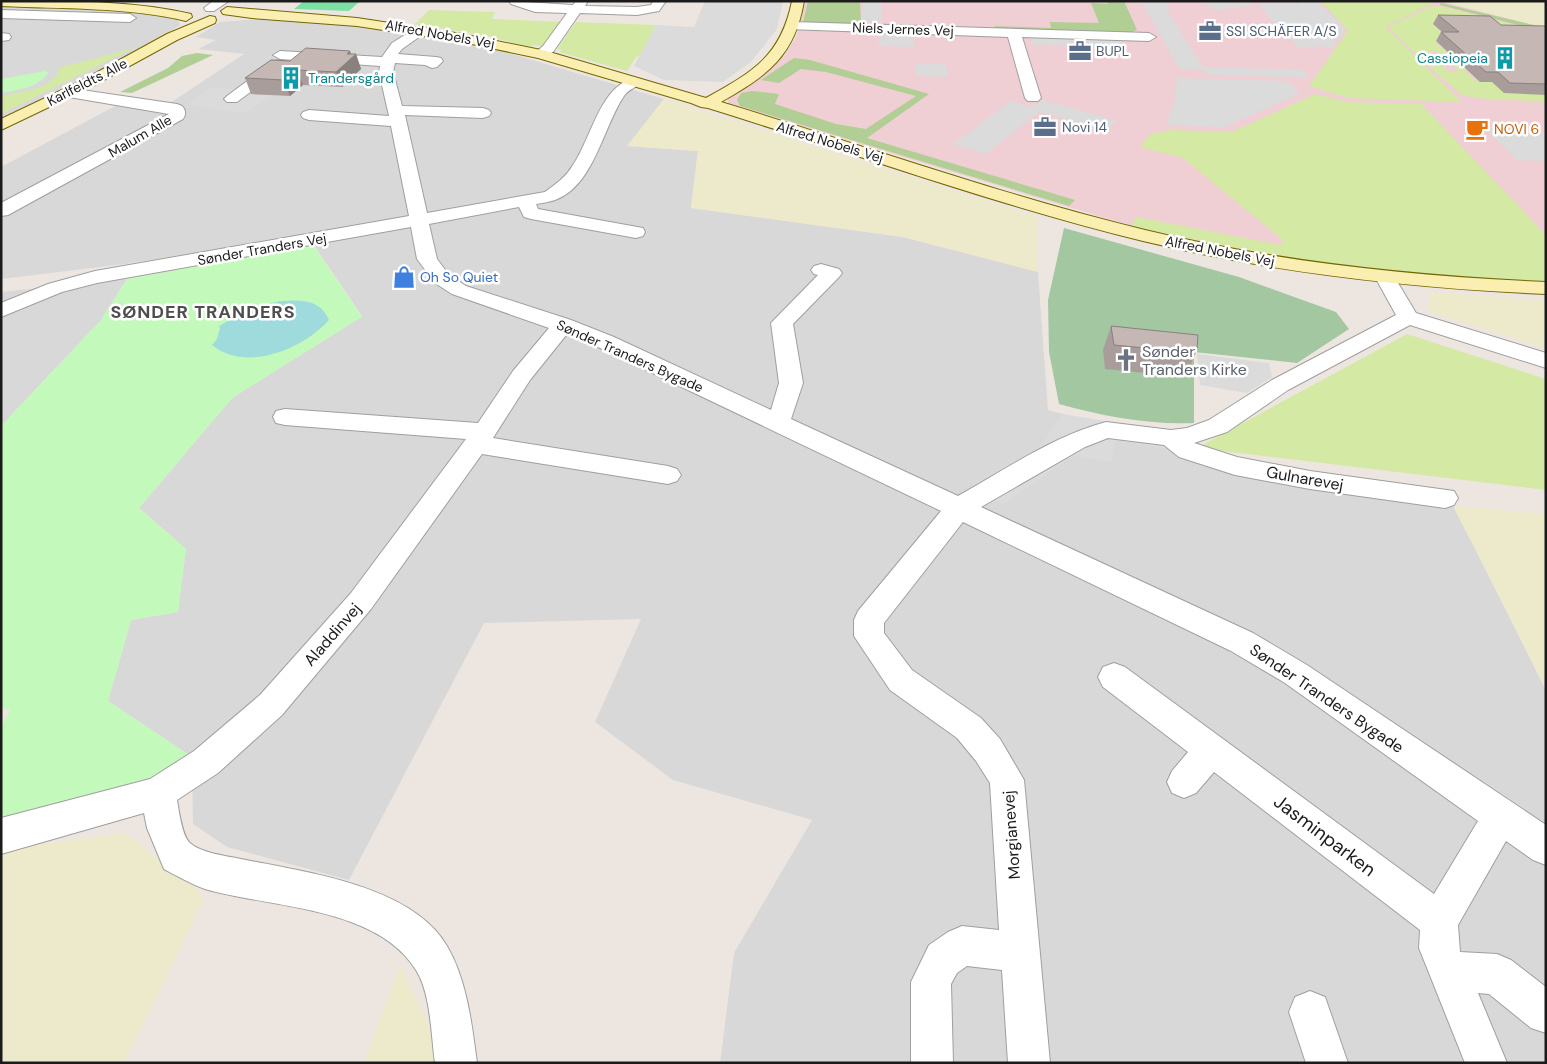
<svg xmlns="http://www.w3.org/2000/svg" width="1547" height="1064" font-family="'DM Sans',sans-serif">
<rect width="100%" height="100%" fill="#ede6e0"/>
<path fill="#d9d8d8" d="M1 4 92 7 176 16 180 25 133 55 1 119Z
M258 19 307 20 401 31 512 54 664 99 628 146 698 151 691 208 903 237 1038 272 1048 410 1250 463 1449 493 1546 691V1063H720L734 953 812 820 673 780 595 722 641 619 484 623 349 880 227 847 193 824 192 757 108 701 131 620 177 612 186 549 139 508 232 398 362 316 307 235 125 264 1 279V167L119 104 161 109 244 54 198 49 216 40 196 37 220 22Z
M127 279 101 320 1 426V292Z"/>
<path fill="#efced4" d="M806 1H1445L1546 28V282L1272 255 1199 241 1131 226 728 104V99L731 96 757 80 785 55 796 37Z"/>
<path fill="#ede9cb" d="M1445 1H1546V28L1447 3Z
M664 99 1038 217V272L903 237 691 208 698 151 627 146Z
M1431 292 1546 301V348L1429 312Z
M1453 506 1546 514V689Z
M125 833 198 890 203 902 124 1063H1V855L6 849Z
M400 966 429 1025 434 1063H364Z"/>
<path fill="#d4e9a4" d="M1321 1H1432V4L1385 27 1462 102 1348 98 1309 86 1348 31Z
M1435 5 1546 33 1481 43 1435 42 1446 51H1456L1502 63 1448 61 1438 52H1429L1438 61H1423L1388 27Z
M429 10 495 12 492 19 565 22 546 48 535 45 529 47 487 36 415 24Z
M576 22 656 25 640 56 636 57 627 71 559 52 563 50 557 49Z
M134 48 1 114V96C20 92 49 90 59 72L58 68Z
M1424 62H1439L1449 72 1459 71 1450 63 1504 65 1512 71 1464 70 1477 82 1516 79 1500 89 1504 93 1546 84V102L1475 98 1460 94Z
M1316 94 1346 102 1421 104 1546 235V282C1484 279 1422 275 1360 268 1283 259 1207 243 1131 226L1137 217 1281 245 1283 240 1183 158 1140 147 1150 134 1171 130 1232 132Z
M1407 334 1546 379V490L1197 448Z"/>
<path fill="#b1ce94" d="M808 1H860L861 25 803 23Z
M1107 1H1124L1137 30 1129 33 996 30 995 26 1051 28 1050 22 1099 23 1091 3 1108 4Z
M1441 3 1546 28V32L1440 5Z
M197 53 213 55 132 93 120 92 168 68 182 56Z
M794 58 810 60 929 94 867 138 1075 200 1069 206 740 106 737 100 741 93 752 91 779 94 775 104 836 124 866 129 916 96 826 72 801 69 779 83 761 80Z"/>
<path fill="#a3c7a1" d="M1064 228 1239 277 1336 312 1349 329 1297 363 1194 352V423C1149 425 1102 416 1059 404L1049 352 1048 300Z"/>
<path fill="#c3fabb" d="M46 71 48 73C38 88 18 90 1 93V79Z
M313 245 362 317 232 398 139 508 186 549 178 612 131 620 108 701 192 757 145 782 1 824V727L10 710 1 707V426L101 320 127 279Z"/>
<path fill="#7cdfa4" d="M304 1H360L349 11 294 9Z"/>
<path fill="#dbdbdb" d="M705 1H783L777 29 751 62 723 82 664 80 634 66 656 25 694 27Z
M863 1H882V21H862Z
M1141 1H1165L1170 9H1166L1203 67 1302 70 1310 78 1209 75 1206 71 1179 68Z
M1199 1H1246L1254 5 1217 10Z
M1299 1H1318L1345 30 1332 48 1315 45 1318 48 1297 47 1289 37 1290 32H1281L1258 3 1301 4Z
M879 35 913 36 914 47 879 46Z
M1030 36 1121 39 1124 48 1032 45Z
M915 63 946 64 948 77 916 76Z
M1177 78 1284 81 1292 84 1299 94 1225 127 1166 125 1175 100Z
M211 88 234 89 248 95 272 96 244 113 187 105Z
M1041 100 1117 120 1107 130 1039 112 986 154 953 144 1011 101 1034 107Z
M1486 130 1546 133V161L1517 160Z
M1197 354 1269 363 1272 377 1247 393 1200 385Z
M1063 414 1171 432 1175 450 1116 440 1111 462 1073 456 1002 505 974 483 1039 448Z"/>
<path fill="#9fdbdc" d="M281 301C301 300 320 299 329 320 303 349 246 373 212 345L217 339 220 328 219 326C239 314 258 305 281 301Z"/>
<g fill="none" stroke-linecap="round" stroke-linejoin="round">
<defs>
<path id="street" d="M213 1H229L214 11H206L204 8Z
M509 1 573 5 576 1H588L585 6 637 7 651 5 653 1H666L659 11 637 15 580 13 553 52 541 58 534 54 543 46 567 13 535 12 511 4Z
M1 10 130 14 136 18 130 22 1 18Z
M793 22 1149 33 1156 37 1149 41 1022 37 1041 98 1038 101H1028L1025 98 1008 37 788 29 786 26 788 23Z
M421 25 428 29 426 32 402 49 398 54 436 57 441 58 443 61 437 67 432 68 425 65 395 63 393 72 402 106 483 108 489 110 491 113 489 116 483 118 405 115 427 213 545 192C556 184 566 177 573 165 591 139 600 86 634 78L639 79 641 82C637 88 628 89 624 96 603 127 594 186 555 200 549 202 542 203 536 204L538 209 643 228 645 232 643 236 636 238 531 219 524 217 519 207 429 224 437 259 449 275 466 286 571 320 614 337 771 410 779 383 771 323 818 275 814 274 811 270 814 266 821 264 839 269 842 273 839 277 793 324 803 383 791 419 958 496C1005 470 1053 436 1106 422L1171 430 1187 428 1209 420 1272 380 1396 315 1375 277 1378 273 1385 271 1392 273 1416 313 1546 353V368L1410 325 1288 390 1227 432 1194 443 1237 457 1310 471 1454 491 1458 498 1454 505 1445 508 1310 489 1235 475 1179 457 1164 445 1108 438 1085 447 981 507 1253 633 1307 665 1546 825V865L1533 860 1506 841 1458 925 1460 952 1497 954 1511 960 1546 987V1033L1531 1028 1489 994 1478 993 1507 1063H1465L1419 948 1420 930 1214 772 1196 793 1184 798 1172 793 1167 782 1172 771 1188 752 1103 687 1098 677 1103 667 1114 663 1125 667 1434 894 1478 821 1285 683 1231 651 963 522 884 623V633L912 670 981 718 1000 739 1024 780 1050 1063H1008L1002 970 967 966 957 973 951 984 953 1063H911V982L929 945 948 932 962 926 999 930 990 783 976 761 957 738 890 690 854 636V620L858 611 941 511 598 347 567 334 530 380 493 438 668 466 677 469 681 475 677 481 668 484 482 454 371 609 282 715 218 773 177 800C179 811 182 836 190 843 201 853 227 856 241 859 304 872 412 885 447 946 467 980 472 1025 477 1063H435C431 1035 431 994 416 970 377 906 270 908 205 889 191 884 177 876 164 869L147 828 144 813 1 854V818L150 779 194 751 260 695 351 593 466 439 285 425 276 423 273 417 276 411 285 409 478 423 513 371 549 328 452 294 435 283 417 259 411 227 97 283 62 292 1 317V303L48 284 95 271 409 216 391 126 309 120 303 118 301 115 303 112 309 110 389 116 379 72 380 66 280 59 273 55 280 51 382 57 392 43Z
M1 33 9 34 11 37 9 40 1 41Z
M279 60 284 61 286 64 284 67 237 102H227L224 99 227 96 274 61Z
M68 88 177 104 182 106C186 110 186 115 183 119L8 215 1 216V203L169 114 63 96 60 93 63 90Z
M1310 991 1325 997 1348 1063H1306L1289 1012 1295 997Z"/>
<path id="secondary" d="M1 1C64 1 130 0 191 14L192 17 186 21C129 7 61 9 1 6Z
M792 1H804C795 56 767 76 721 102 862 145 1002 195 1145 230 1276 262 1411 276 1546 282V294C1410 288 1275 273 1143 241 996 205 853 153 708 108L701 107 691 103 538 58 462 42 357 26 252 18 223 14 221 11 227 7 357 18 462 34 546 51 706 98C753 72 781 56 792 1Z
M210 16 215 17 216 20 215 23 177 40 93 86 1 130V119L83 80 167 34Z"/>
</defs>
<use href="#street" stroke="#9f9f9f" stroke-width="2"/>
<use href="#secondary" stroke="#726703" stroke-width="2"/>
<use href="#street" fill="#fff" fill-rule="evenodd"/>
<use href="#secondary" fill="#faefb1" fill-rule="evenodd"/>
</g>
<path fill="#a99d9b" d="M1438 15 1501 25 1546 27V95L1504 93 1492 82H1480L1436 41 1441 32H1442L1433 24Z
M350 51 351 54H356L361 69 342 87 303 85 290 96 251 94 245 78 290 61Z
M1111 326 1197 350 1187 373 1146 372V373L1105 369 1103 350Z"/>
<path fill="#8a807e" d="M350 51 352 58 356 54 361 69 342 87 336 72 347 54Z
M297 70 303 85 290 96 284 80Z"/>
<path fill="#c5b7b4" stroke="#8a807e" d="M1438 15 1490 16 1501 25 1545 26 1546 27V84L1510 83 1498 72H1486L1441 32H1459Z
M306 48 350 51 347 54H356L336 72 297 70 284 80 245 78 271 60 290 61Z
M1111 326 1198 335 1197 350 1155 348V349L1114 345Z"/>
<defs>
<symbol id="office-bare" viewBox="-9 -9 18 18"><path d="M-6-3h4V-5.5h4V-3h4V5H-6ZM-1-4.5V-3h2v-1.5ZM-6 0V1H6V0Z" fill="#5c6f8a" stroke="#fff" stroke-width="2.5" paint-order="stroke"/></symbol>
<symbol id="building-bare" viewBox="-9 -9 18 18"><path d="M-4-6H4V6H1V3H-1V6H-4ZM-2.5-4.3h1.7v1.8h-1.7ZM.8-4.3h1.7v1.8H.8ZM-2.5-1h1.7V.8h-1.7ZM.8-1h1.7V.8H.8Z" fill="#0f9aa8" stroke="#fff" stroke-width="2.5" paint-order="stroke"/></symbol>
<symbol id="cafe-bare" viewBox="-9 -9 18 18"><path d="M-5.5-4.5H6V0H3Q3 3.5 0 3.5H-2.5Q-5.5 3.5-5.5 0ZM3-3.2v2h1.7v-2ZM-6 4.5H4V6H-6Z" fill="#e8710a" stroke="#fff" stroke-width="2.5" paint-order="stroke"/></symbol>
<symbol id="shop-bare" viewBox="-9 -9 18 18"><path d="M-5-2.5h2.3a2.7 3.5 0 0 1 5.4 0H5L5.5 6h-11ZM-1.5-2.5h3a1.5 2.3 0 0 0-3 0Z" fill="#3f7fe0" stroke="#fff" stroke-width="2.5" paint-order="stroke"/></symbol>
<symbol id="church-bare" viewBox="-9 -9 18 18"><path d="M-1.2-6h2.4v3.5h3.3v2.4h-3.3V6h-2.4V-.1h-3.3v-2.4h3.3Z" fill="#6b7280" stroke="#fff" stroke-width="2.5" paint-order="stroke"/></symbol>
</defs>
<g fill-rule="evenodd">
<use href="#office-bare" x="1194" y="15" width="32" height="32"/>
<use href="#office-bare" x="1064" y="35" width="32" height="32"/>
<use href="#building-bare" x="1489" y="42" width="32" height="32"/>
<use href="#building-bare" x="275" y="62" width="32" height="32"/>
<use href="#office-bare" x="1029" y="111" width="32" height="32"/>
<use href="#cafe-bare" x="1461" y="113" width="32" height="32"/>
<use href="#shop-bare" x="388" y="261" width="32" height="32"/>
<use href="#church-bare" x="1110" y="344" width="32" height="32"/>
</g>
<g text-anchor="middle" stroke-width="5" stroke-linejoin="round" paint-order="stroke">
<g font-size="14" fill="#1b1b1b" stroke="#fff">
<text transform="translate(903 29) rotate(2)" y="5">Niels Jernes Vej</text>
<text transform="translate(440 34) rotate(10)" y="5">Alfred Nobels Vej</text>
<text transform="translate(87 82) rotate(-27)" y="5">Karlfeldts Alle</text>
<text transform="translate(140 136) rotate(-30)" y="5">Malum Alle</text>
<text transform="translate(830 142) rotate(17)" y="5">Alfred Nobels Vej</text>
<text transform="translate(262 249) rotate(-10)" y="5">Sønder Tranders Vej</text>
<text transform="translate(1220 251) rotate(11)" y="5">Alfred Nobels Vej</text>
<text transform="translate(630 356) rotate(24)" y="5">Sønder Tranders Bygade</text>
</g>
<g font-size="14" fill="#4e5e75" stroke="#fff" text-anchor="start">
<text x="1226" y="36">SSI SCHÄFER A/S</text>
<text x="1096" y="56">BUPL</text>
<text x="1062" y="132">Novi 14</text>
</g>
<g font-size="14" fill="#0d838f" stroke="#fff" text-anchor="end">
<text x="1488" y="63">Cassiopeia</text>
<text x="308" y="83" text-anchor="start">Trandersgård</text>
</g>
<g font-size="14" fill="#c56008" stroke="#fff" text-anchor="start">
<text x="1494" y="134">NOVI 6</text>
</g>
<g font-size="14" fill="#366cbe" stroke="#fff" text-anchor="start">
<text x="420" y="282">Oh So Quiet</text>
</g>
<g font-size="16" fill="#5b616d" stroke="#fff" text-anchor="start">
<text x="1142" y="357">Sønder<tspan x="1142" dy="18">Tranders Kirke</tspan></text>
</g>
<g font-size="16" fill="#1b1b1b" stroke="#fff">
<text transform="translate(1305 478) rotate(10)" y="6">Gulnarevej</text>
<text transform="translate(332 634) rotate(-49)" y="6">Aladdinvej</text>
<text transform="translate(1327 698) rotate(34)" y="6">Sønder Tranders Bygade</text>
<text transform="translate(1011 835) rotate(-94)" y="6">Morgianevej</text>
</g>
<g font-size="18" font-weight="bold" letter-spacing="1" fill="#4e4e4e" stroke="#fff">
<text x="203" y="318">SØNDER TRANDERS</text>
</g>
<g font-size="19" fill="#1b1b1b" stroke="#fff">
<text transform="translate(1325 835) rotate(37)" y="7">Jasminparken</text>
</g>
</g>
<rect width="1547" height="1064" fill="none" stroke="#1b1b1b" stroke-width="5"/>
</svg>
